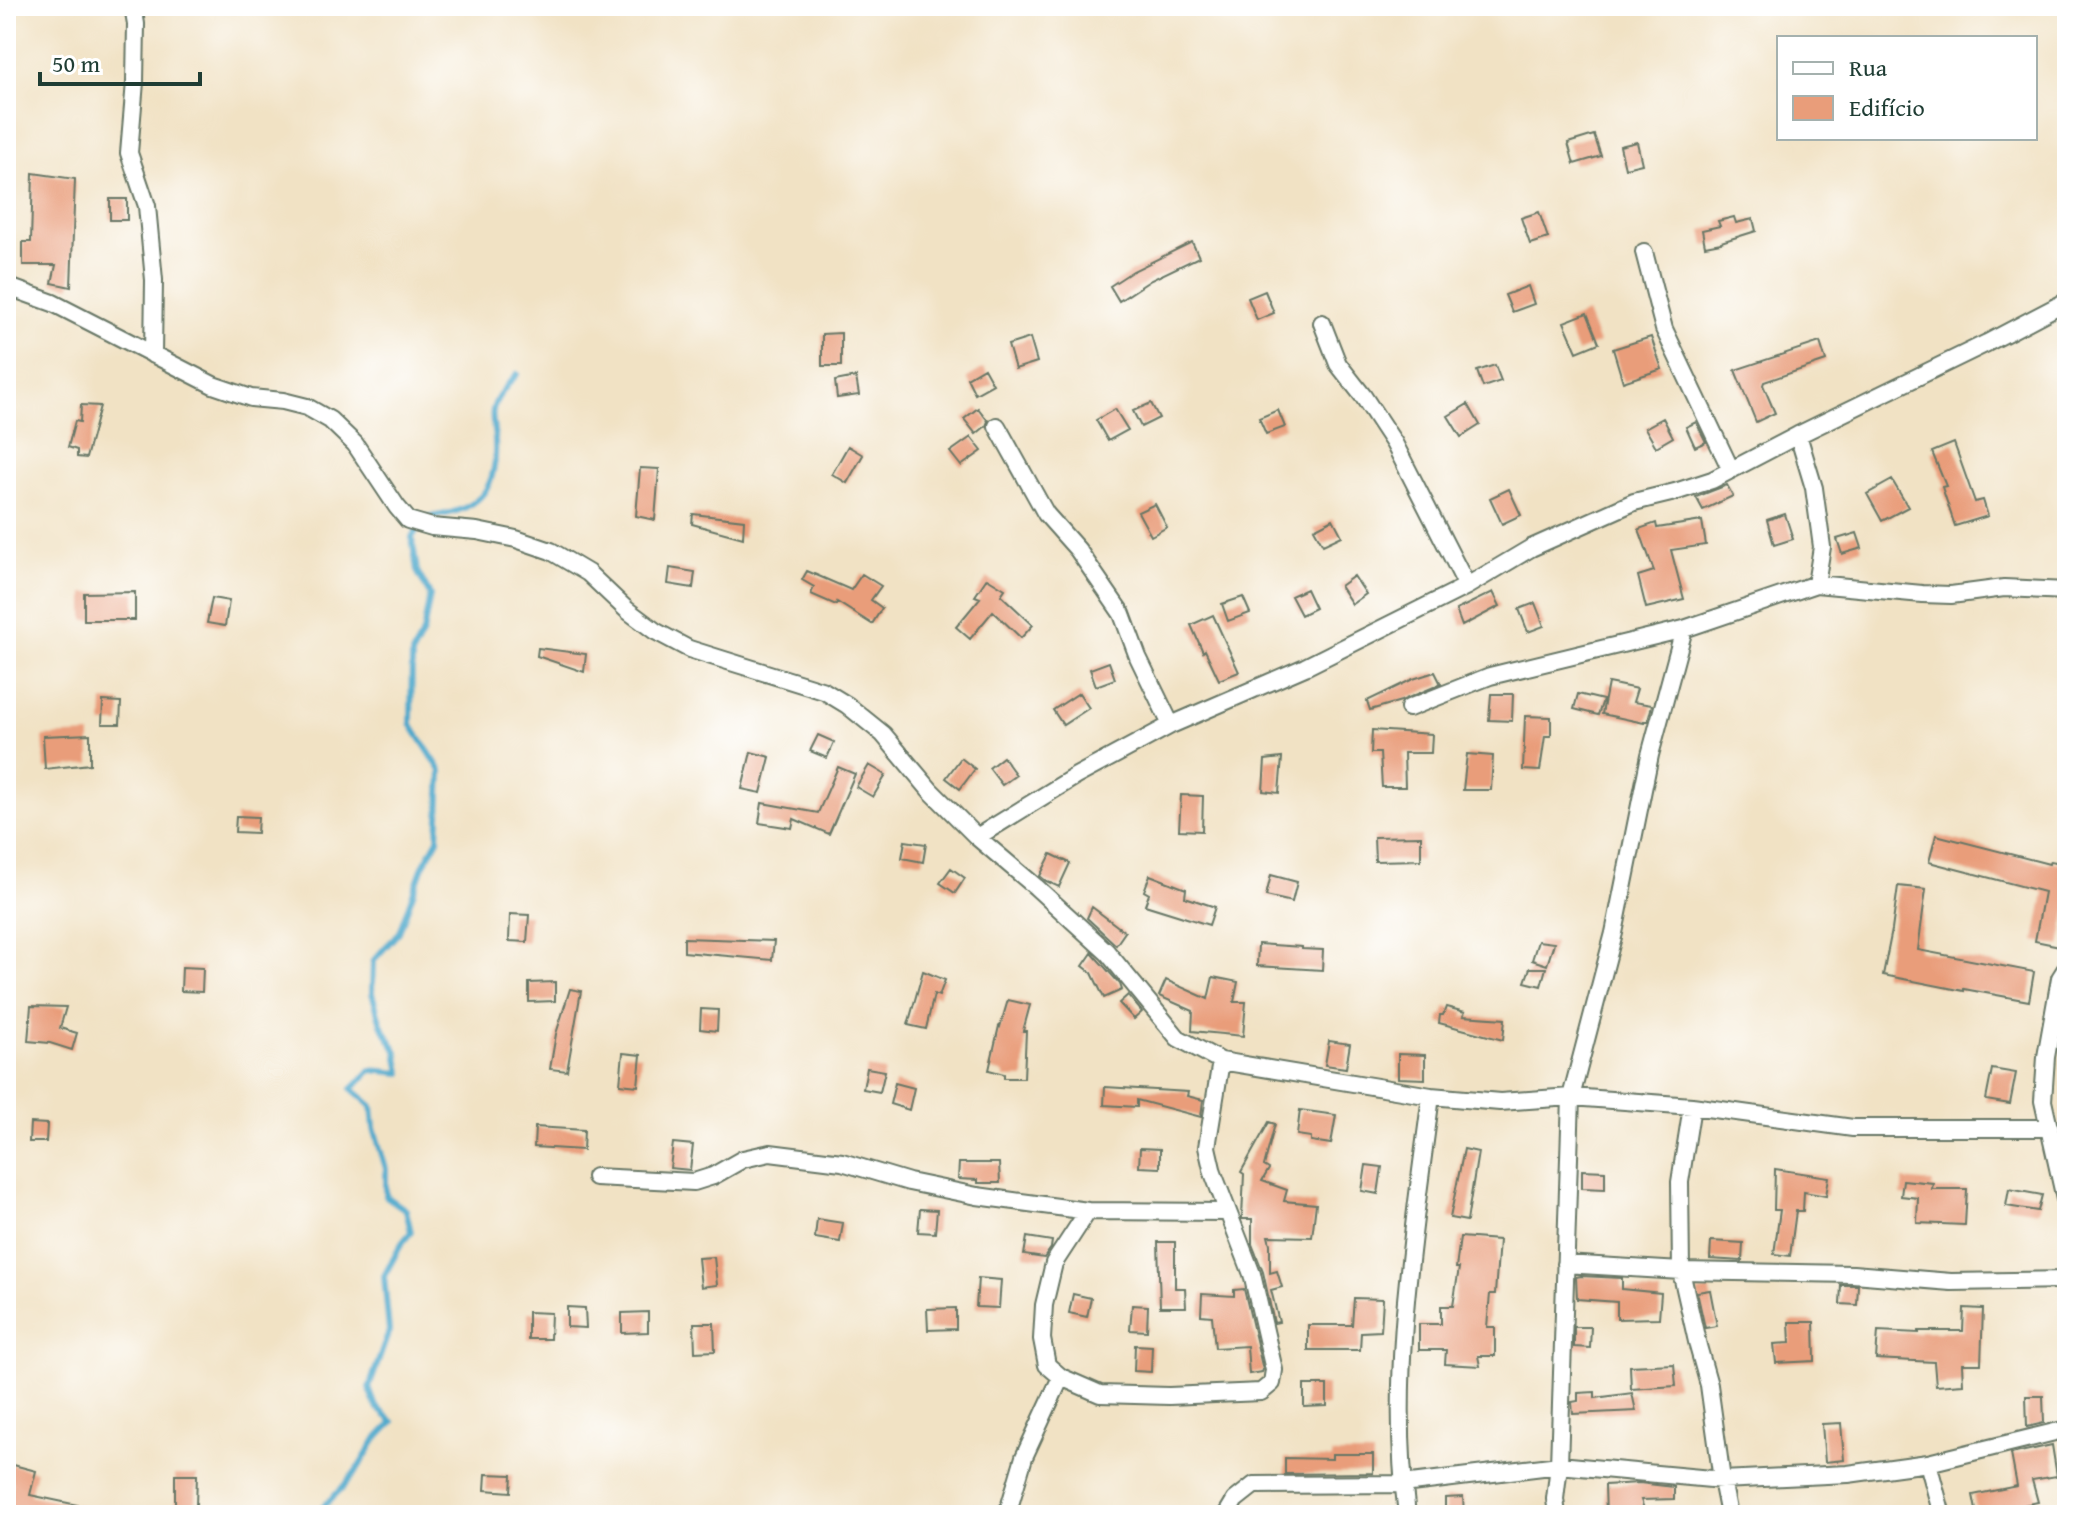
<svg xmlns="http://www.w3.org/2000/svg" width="2073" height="1521" font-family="'Gentium Book Plus',serif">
<rect width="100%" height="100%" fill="#fff"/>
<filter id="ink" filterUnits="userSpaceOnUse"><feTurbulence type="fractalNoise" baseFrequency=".0125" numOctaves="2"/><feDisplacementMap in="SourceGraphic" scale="16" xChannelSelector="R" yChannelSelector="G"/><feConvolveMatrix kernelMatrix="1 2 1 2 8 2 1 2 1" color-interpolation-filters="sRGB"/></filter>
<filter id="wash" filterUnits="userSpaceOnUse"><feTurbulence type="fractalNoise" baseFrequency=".006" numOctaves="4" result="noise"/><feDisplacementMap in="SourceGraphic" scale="32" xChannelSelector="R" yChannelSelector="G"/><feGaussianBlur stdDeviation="1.8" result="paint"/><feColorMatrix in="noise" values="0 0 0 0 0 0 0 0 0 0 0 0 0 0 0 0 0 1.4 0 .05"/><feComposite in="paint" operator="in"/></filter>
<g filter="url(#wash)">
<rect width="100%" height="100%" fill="#f1e2c4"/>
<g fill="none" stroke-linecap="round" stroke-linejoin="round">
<path stroke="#4ba7ca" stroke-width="6" d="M319 1515V1511L341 1489 357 1470 374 1442 393 1422 376 1407 369 1388 389 1331 384 1276 402 1243 411 1232 406 1210 386 1196V1169L374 1128 372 1106 352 1089 371 1070 401 1073 397 1052 381 1024 372 993 373 961 399 932 423 866 438 839 441 771 411 724 412 654 423 633 430 595 417 571 412 537 427 517C477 512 498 492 495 441 495 432 491 419 493 410 496 396 508 385 517 374"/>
</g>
<g id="blocks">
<path fill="#e99d7a" d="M1594 135 1601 156 1574 164 1568 143Z
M1637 142 1642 164 1625 168 1620 146Z
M33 173 75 179 71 287 52 283 56 265H23V242H31Z
M110 199H127V220H110Z
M1539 212 1548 238 1530 244 1521 218Z
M1734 217 1736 223 1753 219 1756 231 1721 242V243L1705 246 1702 230 1720 226 1718 221Z
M1192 242 1199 257 1151 280 1119 301 1110 286 1133 271Z
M1528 286 1534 304 1512 312 1505 295Z
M1265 291 1274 313 1257 320 1248 298Z
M1587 313 1599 343 1577 352 1564 322Z
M841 333V366H822V334Z
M1651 337 1662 369 1623 382 1613 349Z
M1030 338 1037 362 1015 369 1008 345Z
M1820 342 1826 361 1764 382 1763 385 1775 413 1756 422 1735 370Z
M1495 365 1501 381 1483 387 1477 371Z
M984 368 993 384 975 394 967 378Z
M856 377 859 395 837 398 835 381Z
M1151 403 1159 418 1141 427 1133 411Z
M1468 404 1480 425 1461 437 1448 416Z
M81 405 100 406 86 458 77 457V450L68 447 75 421 80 422Z
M978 408 988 421 986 426 976 434 964 419Z
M1115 409 1128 430 1108 441 1096 420Z
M1278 410 1285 427 1266 434 1259 418Z
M1663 418 1673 437 1656 447 1645 428Z
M1696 422 1706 442 1695 447 1686 427Z
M971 437 982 451 961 466 950 452Z
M1954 443 1975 502 1983 500 1988 516 1955 526 1942 487 1946 486 1932 452Z
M848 446 863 455 847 483 832 474Z
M640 468 659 469 655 520 636 516Z
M1892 480 1908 507 1882 521 1867 494Z
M1727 485 1733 496 1703 510 1696 497Z
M1509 489 1521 515 1502 524 1490 498Z
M1155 504 1167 527 1151 536 1138 512Z
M693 514 744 520 743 538 692 524Z
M1785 514 1793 539 1774 545 1767 520Z
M1333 519 1342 536 1323 545 1314 529Z
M1702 521 1706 545 1671 550 1684 599 1646 608 1638 576 1654 571 1639 529 1656 523 1657 528Z
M1857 533 1862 548 1842 554 1837 539Z
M670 568 695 572 693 588 668 584Z
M807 571 851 590 862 574 881 586 871 600 882 608 872 624 837 602 836 605 811 594 814 587 802 580Z
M1354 576 1366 594 1352 604 1340 586Z
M987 578 1005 589 1001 595 1033 625 1021 638 993 611 970 639 956 627 980 598 975 596Z
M1306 589 1315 608 1301 615 1291 596Z
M135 592V620H84V593Z
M1493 592 1500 606 1462 626 1456 610Z
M1243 597 1250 613 1228 621 1222 604Z
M212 598 229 601 225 626 207 623Z
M1535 603 1544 626 1528 632 1519 609Z
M1213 615 1239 672 1219 680 1205 650 1203 652 1191 625Z
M538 648 586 654 584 672 537 656Z
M1109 662 1115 679 1096 686 1090 669Z
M1435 672 1441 684 1401 701 1370 710 1367 701 1413 679Z
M1608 683 1637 689 1633 702 1652 705 1648 721H1644V723L1602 714Z
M1079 693 1089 708 1063 725 1053 710Z
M1491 694H1513L1512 721 1489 720Z
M1578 694 1603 700 1598 715 1574 709Z
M103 701 121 702 120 724H102Z
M1525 716 1551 717V736H1545L1540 771 1523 770Z
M1372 730 1432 734 1431 753H1404L1405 787H1382L1380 753H1371Z
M90 734V764L45 769 43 736Z
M818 735 834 742 827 758 810 751Z
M751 752 770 757 761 793 742 789Z
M1467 754 1493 756 1491 790H1463Z
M1003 757 1016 775 1002 785 989 768Z
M961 758 975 769 960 789 946 778Z
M1282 758 1279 793 1263 791 1265 760Z
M869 765 886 775 873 797 856 787Z
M838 767 855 774 829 834 794 819 792 828 759 823 762 803 818 813Z
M1181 795 1203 796 1202 831 1179 830Z
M236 816 258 817 257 833 235 832Z
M1936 835 2049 864 2050 861 2067 864V910L2060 946 2035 941 2044 892 1929 862Z
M1421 836V860L1375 861 1374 837Z
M905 841 926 844 923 862 902 858Z
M1051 854 1070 863 1059 887 1046 881 1040 876Z
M951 868 965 878 955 893 940 883Z
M1150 875 1186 889 1185 897 1215 907 1209 925 1145 905 1149 894 1144 891Z
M1271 875 1297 882 1292 902 1266 896Z
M1898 886 1926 889 1918 950 2034 972 2029 1001 1964 989V991L1883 975 1892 930Z
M1092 907 1125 932 1116 945 1087 918Z
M510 914 529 915 527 942 509 941Z
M684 938 774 941 772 960 684 952Z
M1538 941 1554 943 1547 965 1532 960Z
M1258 944 1302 947V949L1323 950 1322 970 1257 966Z
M1092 953 1120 984 1122 990 1104 998 1092 973 1083 966Z
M182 967 203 968 202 992 181 991Z
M1530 968H1546L1541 986 1525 982Z
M923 971 945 980 939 996 934 994 926 1029 908 1025Z
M1213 977 1238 982 1234 1002H1246L1243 1036 1192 1031 1193 1011 1159 996 1166 980 1208 999Z
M555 982V1001L529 1002V983Z
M570 989 581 991 567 1071 550 1069 556 1034Z
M1128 995 1142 1012 1134 1019 1119 1003Z
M1008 1000 1030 1005 1023 1031H1026L1024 1078H1004V1074L989 1070 999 1026 1000 1027Z
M31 1006 66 1007 60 1028 77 1033 72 1050 50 1043 28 1041Z
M1446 1007 1465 1012 1463 1016 1505 1019 1503 1040 1439 1023 1440 1015H1443Z
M701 1009 718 1010 717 1031 700 1029Z
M1329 1041 1350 1044 1346 1068 1325 1065Z
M623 1053 641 1055 638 1086 620 1084Z
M1398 1054 1425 1055V1079L1398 1078Z
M867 1068 885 1071 880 1092 863 1089Z
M1992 1069 2016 1073 2010 1104 1986 1100Z
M895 1083 914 1088 909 1110 890 1104Z
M1105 1087 1188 1092 1187 1096 1203 1100 1201 1117 1137 1100V1107L1104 1105Z
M1300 1110 1336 1115 1331 1144 1311 1141V1137L1297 1135Z
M1269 1122 1275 1124 1264 1166 1269 1169 1262 1181 1287 1190 1284 1201 1316 1204 1312 1237 1268 1236 1270 1244V1273L1277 1271 1282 1287 1271 1290 1279 1322 1274 1323 1263 1272 1252 1244V1219H1242V1217L1244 1174 1241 1172Z
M30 1123 47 1124 46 1142H29Z
M535 1127 584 1130 583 1150 534 1147Z
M673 1143 693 1145 690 1170 670 1168Z
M1140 1148 1160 1149V1168L1139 1167Z
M1464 1149 1478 1152 1467 1221 1450 1218Z
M959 1163H999L1000 1183H978V1180L958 1179Z
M1366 1165 1382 1167 1378 1194 1362 1191Z
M1775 1169 1829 1177 1826 1196 1804 1192 1803 1211H1796L1790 1256 1774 1254 1780 1210H1774Z
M1582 1170 1605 1171V1189L1582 1188Z
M1903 1180 1933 1183 1932 1189H1967L1965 1225 1917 1223 1918 1198 1901 1196Z
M2009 1189 2042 1195 2038 1211 2006 1206Z
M920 1209 937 1210 935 1233 918 1232Z
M817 1219 843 1223 840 1242 815 1238Z
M1027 1237 1052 1241 1051 1248 1044 1258 1024 1255Z
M1460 1237 1499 1240 1495 1294H1490L1487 1327H1495V1356H1478L1480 1366 1445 1364 1446 1350H1419V1324H1441V1306H1453L1459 1268H1456Z
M1711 1241 1743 1243 1742 1261 1710 1259Z
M1158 1242H1175V1288H1185L1186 1307H1160Z
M714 1257 717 1285 701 1287 698 1258Z
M1581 1276 1622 1278V1289L1661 1293 1659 1318 1617 1319V1302L1577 1299 1576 1277Z
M978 1278 1001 1280 999 1308 976 1307Z
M1841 1285H1858L1857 1305 1840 1304Z
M1244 1289 1263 1370 1262 1372 1249 1374 1247 1346 1215 1348 1212 1316 1201 1315 1202 1294 1234 1296V1290Z
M1710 1290 1717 1326 1705 1328 1697 1292Z
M1073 1294 1091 1298 1087 1317 1069 1313Z
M1354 1298 1383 1299 1381 1331 1361 1332 1360 1350H1308V1325H1352Z
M1132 1305 1148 1306 1147 1331 1130 1330Z
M567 1307 585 1308 586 1328 567 1327Z
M956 1308V1329L928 1330 927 1309Z
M1964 1308 1983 1309 1981 1364H1962L1963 1384 1936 1386 1934 1362 1876 1359 1878 1331 1919 1333V1331H1963Z
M528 1312 551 1313 550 1339H528Z
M648 1312V1332L622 1333V1313Z
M1789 1322H1814L1815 1361 1776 1363 1774 1344 1790 1343Z
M694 1323H714L715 1351 695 1352Z
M1574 1327H1591L1590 1348 1574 1347Z
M1135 1345 1152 1346 1151 1372 1134 1371Z
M1674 1364 1676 1386 1631 1389 1630 1366Z
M1304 1385H1327V1406L1304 1407Z
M1595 1392V1398L1632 1393 1636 1411 1573 1414 1572 1402 1578 1401V1393Z
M2026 1396H2043L2044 1423 2027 1427Z
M1841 1423 1844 1460 1825 1462 1822 1424Z
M2052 1445 2057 1476 2032 1480 2038 1502 1977 1515 1973 1495 2017 1486 2011 1454Z
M1332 1454H1373V1473L1285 1474V1458L1332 1459Z
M6 1463 36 1471 30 1495 87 1507 86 1515H18L7 1513 13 1482 6 1480Z
M486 1474 512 1475 511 1492 485 1490Z
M175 1475H197L196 1506H175Z
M1639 1483 1674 1487V1499L1641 1500 1646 1515H1606L1605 1485Z
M1463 1497 1464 1515H1445V1498Z"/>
</g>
</g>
<g filter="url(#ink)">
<use href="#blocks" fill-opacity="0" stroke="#687766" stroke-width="2"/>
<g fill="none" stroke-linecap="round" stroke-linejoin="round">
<defs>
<path id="street" d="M133 6 136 24 135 82 129 153 147 206 154 280 153 355
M1644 252 1664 329 1731 470
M6 286 53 303 213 385 251 398 283 401 307 407 330 420 355 444 397 507 408 520 432 527 477 531 516 539 551 551 588 573 627 610 655 631 689 649 824 691 847 705 883 734 930 790 977 837 1036 887 1107 952 1178 1038 1221 1061 1431 1096 1500 1102 1571 1097 1692 1106 1853 1128H2050
M1322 323 1338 364 1363 396 1394 443 1467 586
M997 426 1046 514 1078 550 1122 614 1138 657 1171 725
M1798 435 1814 488 1822 547 1816 584
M1409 708 1490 676 1684 629 1816 584 1922 594 1951 595 2004 588 2067 591
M977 837 1076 776 1171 725 1305 667 1467 586 1531 548 1634 502 1675 492 1712 480 1798 435 1987 343 2067 301
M2067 967 2060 978 2046 1057 2043 1101 2067 1208
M1692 1106 1680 1182 1681 1271 1698 1346 1709 1385 1722 1480 1729 1515
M595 1177 694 1182 713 1176 743 1159 770 1153 842 1162 909 1182 977 1196 1088 1211 1228 1212
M1088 1211 1054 1263 1044 1305 1042 1339 1047 1365 1061 1377 1100 1394 1169 1396 1261 1392 1272 1383 1274 1370 1252 1274 1213 1173 1207 1147 1221 1061
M1565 1264 1681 1271 1853 1274 1951 1282 2067 1280
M1928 1463 1942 1515
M1004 1515 1009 1508 1024 1457 1061 1377
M1226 1515 1235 1500 1254 1485 1403 1484 1559 1465 1722 1480 1848 1474 1928 1463 2067 1429
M1407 1515C1389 1376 1413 1234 1431 1096
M1557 1515 1555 1499 1559 1465 1571 1097 1614 933 1650 755 1684 629"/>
</defs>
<use href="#street" stroke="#687766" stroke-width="20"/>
<use href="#street" stroke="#fff" stroke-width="16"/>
</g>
</g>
<rect width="2073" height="1521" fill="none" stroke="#fff" stroke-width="32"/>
<rect x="1777" y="36" width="260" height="104" fill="#ffffff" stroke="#a5b1ae" stroke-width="2"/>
<rect x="1793" y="62" width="40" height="12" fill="#ffffff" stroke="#a5b1ae" stroke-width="2"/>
<text x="1849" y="76" font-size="24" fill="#1f3d34">Rua</text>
<rect x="1793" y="96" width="40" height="24" fill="#e99d7a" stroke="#a5b1ae" stroke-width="2"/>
<text x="1849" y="116" font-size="24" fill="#1f3d34">Edifício</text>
<path d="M40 72v12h160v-12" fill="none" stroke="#1f3d34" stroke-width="4"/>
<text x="52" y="72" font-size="24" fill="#1f3d34" stroke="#ffffff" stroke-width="6" paint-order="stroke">50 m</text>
</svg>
